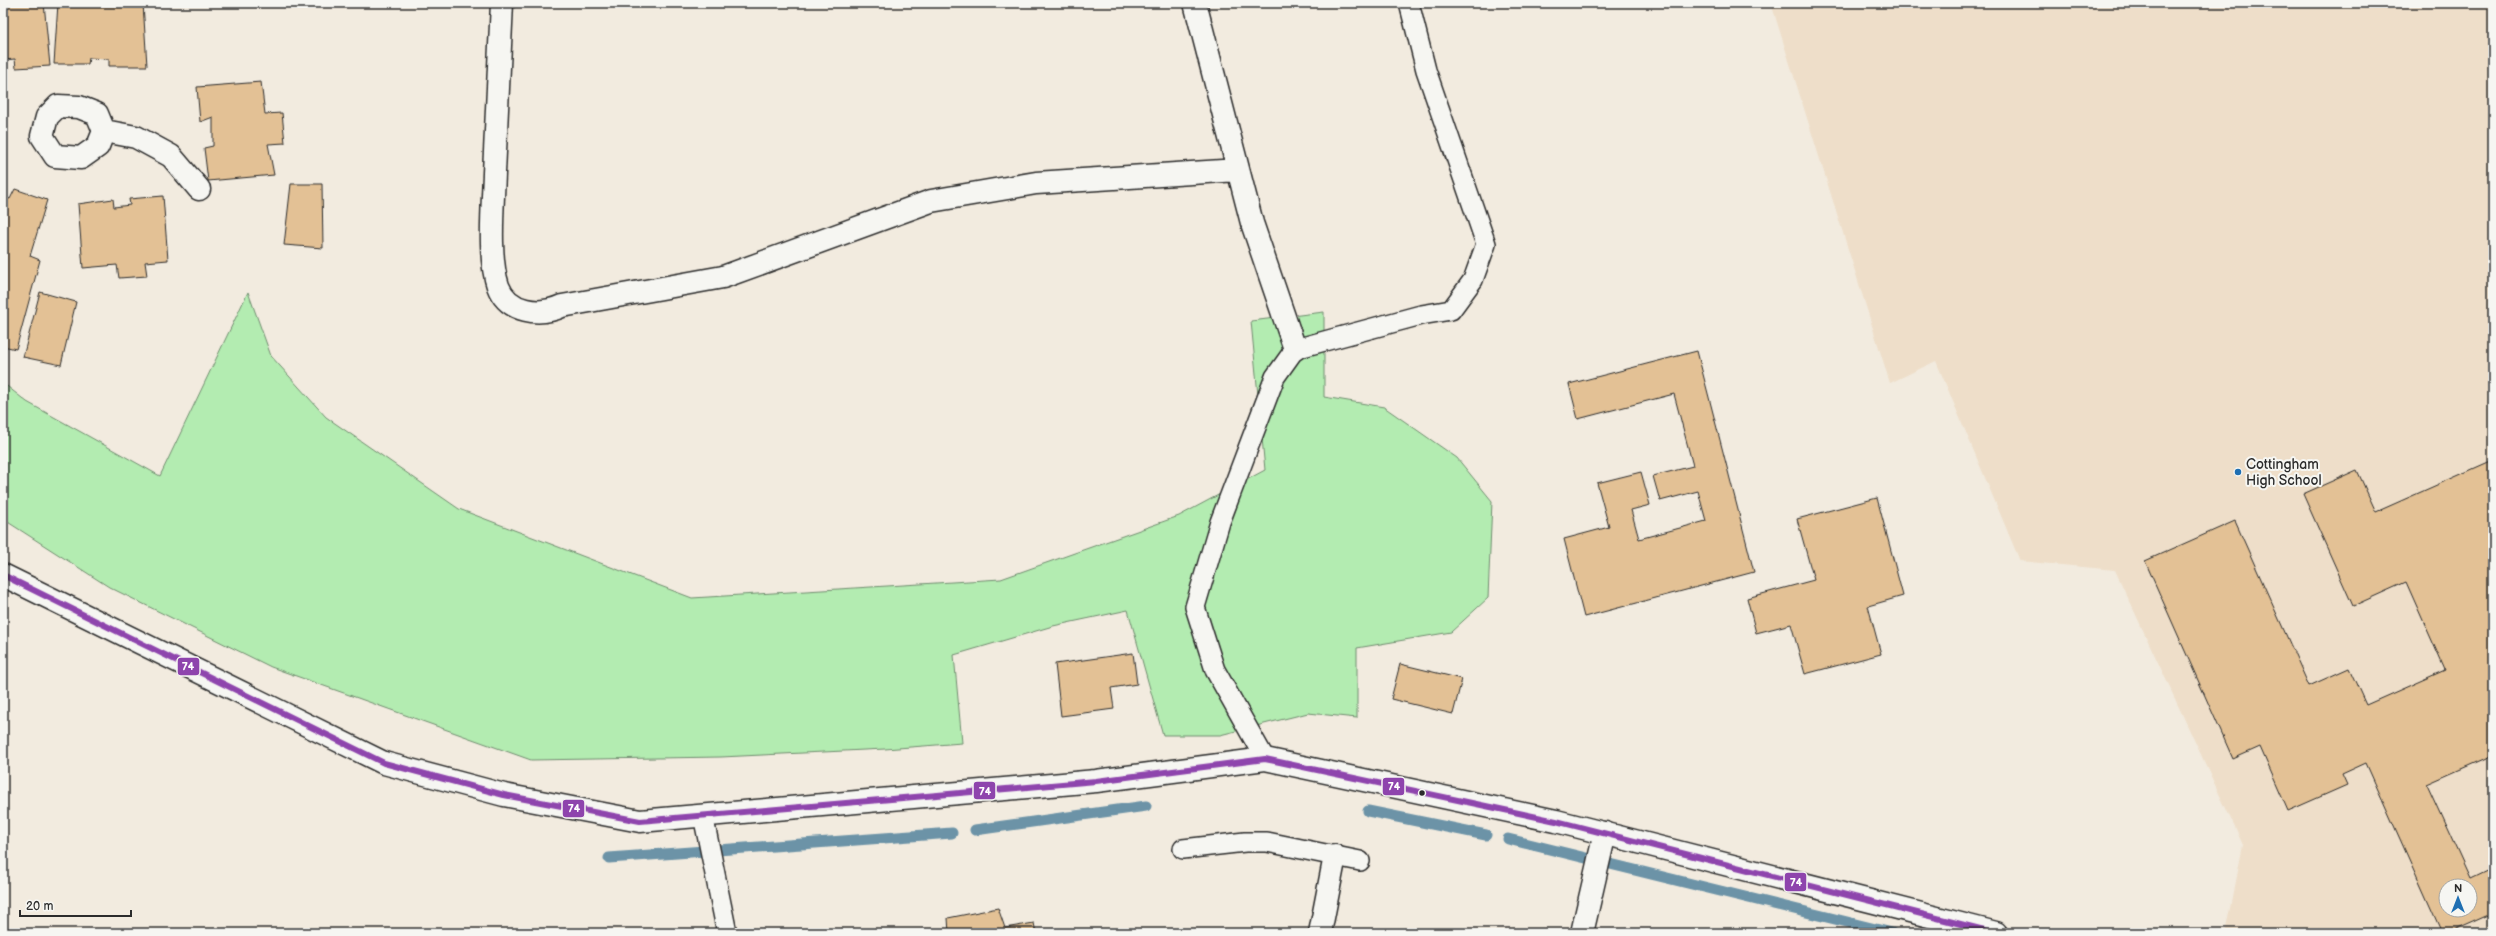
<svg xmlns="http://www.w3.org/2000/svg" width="2496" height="936" font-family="'Balsamiq Sans',sans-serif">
<rect width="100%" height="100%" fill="#f2ebdf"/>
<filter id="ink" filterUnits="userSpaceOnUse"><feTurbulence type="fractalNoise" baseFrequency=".025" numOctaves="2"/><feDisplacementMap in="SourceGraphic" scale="8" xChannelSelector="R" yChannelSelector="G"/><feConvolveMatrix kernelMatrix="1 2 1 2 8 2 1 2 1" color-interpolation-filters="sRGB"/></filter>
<g filter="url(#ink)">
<path fill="#eedec9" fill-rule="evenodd" d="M1771 3H2493V933H2226L2243 845 2115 570 2020 561 1936 361 1890 383ZM2446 886H2470V910H2446Z"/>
<path fill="#b3ecb1" stroke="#6f8c6e" d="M248 292 271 356 326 417 459 509 692 598 1001 579 1179 516 1265 470 1251 321 1324 312V397L1384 407 1457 458 1492 501 1488 598 1451 632 1357 648V718L1308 713 1220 735H1163L1128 610 1053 626 954 655 962 743 885 749 721 757 531 760 271 667 109 587 3 519V383L27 402 160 476Z"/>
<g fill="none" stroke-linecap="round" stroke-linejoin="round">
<path stroke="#6c93a7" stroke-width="11" d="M1368 811 1486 835
M975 830 1146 806
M1508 839 1892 933
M609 858 952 833"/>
</g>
<path fill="#e3c195" stroke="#2b2b2b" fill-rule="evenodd" d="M3 3H44L50 66 16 68 15 59 3 60Z
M58 3H143L147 66H109V59L89 58 88 64H54Z
M261 82 265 114 282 113 285 143 268 144 274 175 208 181 204 148 213 146V117L200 122 197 87Z
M291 184H322L323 248 284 245Z
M15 189 47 200 30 256 40 260 16 349 3 346V196L10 199Z
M163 196 168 260 145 262 147 276 119 278 117 265 83 268 78 204 113 199 114 207 130 205 129 199Z
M40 292 76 302 61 365 23 357Z
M1697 351 1754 572 1584 617 1564 539 1609 527 1597 483 1641 472 1650 505 1631 510 1639 539 1706 521 1698 491 1660 501 1653 476 1693 466 1674 394 1578 419 1569 384Z
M2493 460V755L2427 784 2470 878 2493 867V913L2448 933H2442L2366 763 2342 774 2347 785 2288 811 2260 747 2233 759 2145 561 2235 521 2309 686 2349 668 2366 705 2445 670 2406 582 2353 606 2303 494 2357 470 2376 512ZM2446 886H2470V910H2446Z
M1877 498 1903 596 1868 606 1881 654 1805 674 1791 624 1756 633 1747 598 1814 580 1797 519Z
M1133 653 1137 684 1111 688 1114 709 1061 716 1055 664Z
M1400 664 1462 679 1453 714 1391 699Z
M998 908 1005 928 1034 923 1036 933H949L948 918Z"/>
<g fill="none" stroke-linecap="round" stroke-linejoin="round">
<defs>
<path id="lane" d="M1265 759 1215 670 1195 607 1220 522 1275 377 1295 349 1421 315 1451 310 1473 280 1486 244 1426 70 1409 3
M703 815 727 933
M1183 849 1245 842H1267L1360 861"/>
<path id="street" d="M502 3C499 60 497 117 494 173 493 205 488 257 498 286 508 313 540 316 562 306L723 277 931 201 1036 183 1238 170
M1195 3 1252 223 1295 349
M104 131 97 114 79 107 58 106 47 117 42 136 55 156 81 158 98 146 104 131 136 137 171 156 199 189
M1320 933 1335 856
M1582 933 1605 833"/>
<path id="secondary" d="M3 575 384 763 504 795 640 821 1096 781 1265 759 1556 821 1996 933"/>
</defs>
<use href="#lane" stroke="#2b2b2b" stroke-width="22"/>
<use href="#street" stroke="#2b2b2b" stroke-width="25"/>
<use href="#secondary" stroke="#2b2b2b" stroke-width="25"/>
<use href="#lane" stroke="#f6f6f2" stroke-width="19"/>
<use href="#street" stroke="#f6f6f2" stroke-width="22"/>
<use href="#secondary" stroke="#f6f6f2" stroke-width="22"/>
<defs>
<path id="bus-1" d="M3 575 384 763 504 795 640 821 1096 781 1265 759 1556 821 1996 933"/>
</defs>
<use href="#bus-1" stroke="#f6f6f2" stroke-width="9"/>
<use href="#bus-1" stroke="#8e44ad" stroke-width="6"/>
</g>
</g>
<circle fill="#1f6fb2" stroke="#f6f6f2" stroke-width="1.5" cx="2238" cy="472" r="4"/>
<circle fill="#2b2b2b" stroke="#f6f6f2" stroke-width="1.5" cx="1422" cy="793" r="3.5"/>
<g text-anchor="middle" stroke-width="4" stroke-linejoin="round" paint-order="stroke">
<g font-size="14" fill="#2b2b2b" stroke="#f6f6f2" text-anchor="start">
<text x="2246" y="469">Cottingham<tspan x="2246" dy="16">High School</tspan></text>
</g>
</g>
<g stroke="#f6f6f2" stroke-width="1.5">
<rect x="177" y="657" width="23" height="19" rx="4" fill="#8e44ad"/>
<rect x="1382" y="777" width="23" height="19" rx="4" fill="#8e44ad"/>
<rect x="973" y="781" width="23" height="19" rx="4" fill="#8e44ad"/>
<rect x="562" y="799" width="23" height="19" rx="4" fill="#8e44ad"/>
<rect x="1784" y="872" width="23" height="20" rx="4" fill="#8e44ad"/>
</g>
<g font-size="11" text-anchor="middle" font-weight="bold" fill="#fff">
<text x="188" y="670">74</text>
<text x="1394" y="790">74</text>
<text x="985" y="795">74</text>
<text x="574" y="812">74</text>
<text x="1796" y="886">74</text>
</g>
<rect width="2496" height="936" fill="none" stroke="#f6f6f2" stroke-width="16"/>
<rect x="8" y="8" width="2480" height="920" fill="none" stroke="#2b2b2b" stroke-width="1.5" filter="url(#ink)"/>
<g transform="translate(2458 898)"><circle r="19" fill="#f6f6f2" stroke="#a5a5a2"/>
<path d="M0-3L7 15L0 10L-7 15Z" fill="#1f6fb2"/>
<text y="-6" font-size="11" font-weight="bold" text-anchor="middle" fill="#2b2b2b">N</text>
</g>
<path d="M20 910v6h111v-6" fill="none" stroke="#2b2b2b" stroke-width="2"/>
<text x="26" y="910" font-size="12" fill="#2b2b2b" stroke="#f6f6f2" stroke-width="3" paint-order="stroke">20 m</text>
</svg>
